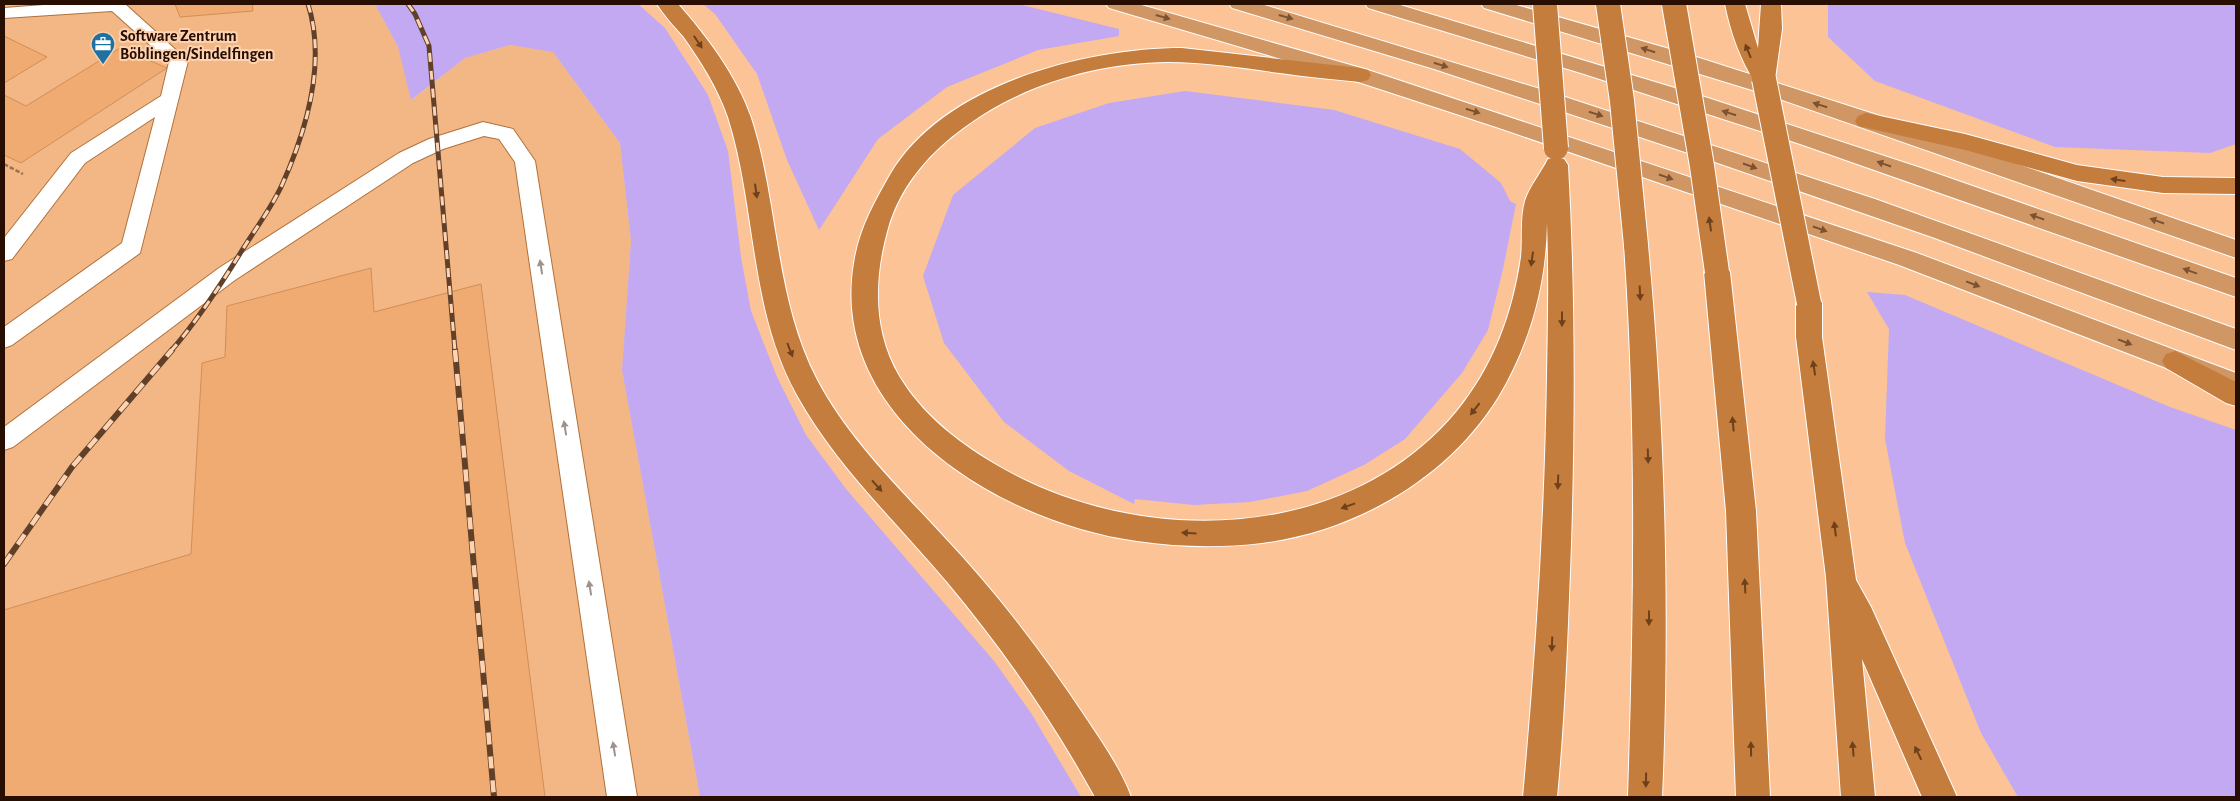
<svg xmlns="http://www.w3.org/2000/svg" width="2240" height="801" font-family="'Alegreya Sans',sans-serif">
<rect width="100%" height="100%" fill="#fbc396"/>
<path fill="#f3b786" d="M4 4H375L398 47 412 100 465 58 510 45 553 52 620 143 631 241 622 370 700 797H4Z"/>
<path fill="#c2a9f2" d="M375 4H638L665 28 708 95 728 151 741 257 751 311 777 377 806 435 846 489 994 661 1031 713 1081 797H700L622 370 631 241 620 143 553 52 510 45 465 58 411 100 398 47Z
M703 4H1018L1119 29V36L1038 50 947 87 878 139 819 230 787 160 757 74 715 14Z
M1828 4H2236V144L2210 153 2055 147 1875 81 1828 37Z
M1185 91 1334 110 1460 149 1501 183 1510 201 1516 204 1503 269 1488 330 1462 373 1405 439 1364 465 1307 491 1250 502 1194 505 1135 499 1134 504 1069 471 1004 422 944 343 923 276 953 195 1035 128 1109 103Z
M1867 292 1905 295 2170 407 2236 430V797H2018L1981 733 1905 543 1885 439 1889 329Z"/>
<path fill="#f0ab72" stroke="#d18e56" d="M175 4H252L253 11 180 17Z
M4 36 47 57 4 83Z
M120 48 167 68 21 163 4 155V95L26 106Z
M371 268 374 312 481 284 545 797H4V610L191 554 202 363 225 357 227 306Z"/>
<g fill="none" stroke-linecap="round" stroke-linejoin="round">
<defs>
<path id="service" d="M57 4H125L188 61 140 253 12 345 4 348V327L122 243 155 117 85 163 12 259 4 261V238L71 153 161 96 169 62 112 11 4 18V8Z
M483 122 513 129 535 161 637 797H607L515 162 499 139 484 136 443 149 413 163 235 280 13 447 4 450V427L219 268 399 153 429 139Z"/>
<path id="trunk" d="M1106 4H1138L1368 70 1917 253 2236 373V395L1899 265 1496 127 1352 80 1109 8Z
M1229 4H1261L1550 92 1875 199 2236 329V350L1932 237 1709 160 1434 69 1232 8Z
M1365 4H1397L1708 98 1924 169 2236 278V297L1800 144 1584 74 1368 8Z
M1481 4H1513L1687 54 1874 114 2236 240V258L1765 94 1484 8Z"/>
<path id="motorway" d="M657 4H678C707 37 736 75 751 118 779 204 774 298 817 380 848 439 898 487 943 536 997 593 1044 655 1087 720 1103 744 1121 770 1131 797H1095C1053 721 1004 650 948 583 896 521 837 467 797 395 749 308 757 209 728 117 718 88 701 61 683 36 674 26 664 15 657 4Z
M1725 4H1745L1758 48 1761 4H1781L1782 29 1775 79 1772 84 1764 86 1756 84C1740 59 1731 33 1725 4Z
M1182 48 1360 68 1368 70 1371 75 1368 80 1360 82C1333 79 1307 77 1280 73 1243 68 1206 62 1168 62 1093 63 1017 86 958 132 926 156 899 189 888 228 874 277 872 330 899 376 921 413 956 441 993 463 1134 548 1345 546 1457 411 1493 367 1513 314 1521 257 1523 239 1520 219 1525 201 1530 186 1541 173 1548 159L1556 157 1564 159 1568 165C1575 291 1575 417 1571 544 1568 628 1565 713 1557 797H1523C1536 656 1545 515 1547 374 1548 323 1549 273 1547 223 1546 285 1530 343 1498 397 1448 478 1356 531 1262 543 1221 548 1179 547 1137 541 1004 523 828 420 854 263 859 230 874 203 890 175 942 85 1085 48 1182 48Z
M1866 113 1965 134 2077 165 2163 177 2236 178V194L2163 193 2077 181 1965 150 1858 126 1855 121 1858 116Z
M1636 236 1645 239 1648 245C1665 428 1670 614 1662 797H1628C1634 613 1637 429 1624 245L1627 239Z
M1717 263 1726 265 1730 272 1756 511 1770 797H1736L1726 511 1704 272 1708 265Z
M1809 293 1818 296 1822 303V337L1856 580 1871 607 1957 797H1922L1862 659 1875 797H1841L1826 577 1796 337V303L1800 296Z
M2175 351 2236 382V406L2226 403 2166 368 2162 361 2166 354Z"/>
</defs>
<use href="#service" stroke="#b27138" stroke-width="2"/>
<use href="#trunk" stroke="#fff" stroke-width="2"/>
<use href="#motorway" stroke="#fff" stroke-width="2"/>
<path stroke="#9b7152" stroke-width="2.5" stroke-dasharray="4.5 2" stroke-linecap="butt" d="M4 164 23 174"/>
<use href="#service" fill="#fff" fill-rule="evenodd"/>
<use href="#trunk" fill="#d09764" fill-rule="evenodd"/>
<use href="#motorway" fill="#c47d3d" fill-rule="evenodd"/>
<defs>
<path id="rail-far1" d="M408 4 415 14 429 46 455 351
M171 351C197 321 220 286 241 252 254 231 270 210 281 187 306 132 327 64 308 4"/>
<path id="rail" d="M455 350 494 797
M4 564 72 467 172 350"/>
</defs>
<use href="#rail-far1" stroke="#614029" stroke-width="5"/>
<use href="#rail" stroke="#614029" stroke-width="6"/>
<use href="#rail-far1" stroke="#fed3b2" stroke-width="3" stroke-dasharray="9" stroke-linecap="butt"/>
<use href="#rail" stroke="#fed3b2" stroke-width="4.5" stroke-dasharray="12" stroke-linecap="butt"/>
<defs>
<path id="motorway-bridge" d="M1545 4 1556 148
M1608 4 1622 101 1636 245
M1674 4 1702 166 1717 272
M1764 79 1809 303"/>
</defs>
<use href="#motorway-bridge" stroke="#fff" stroke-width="26" stroke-linecap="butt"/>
<use href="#motorway-bridge" stroke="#c47d3d" stroke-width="24"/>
</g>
<defs><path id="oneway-solid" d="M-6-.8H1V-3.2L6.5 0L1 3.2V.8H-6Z" transform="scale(1.25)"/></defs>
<g fill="#7c5232">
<use href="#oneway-solid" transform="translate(1163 17) rotate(16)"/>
<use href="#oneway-solid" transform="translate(1286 17) rotate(16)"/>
<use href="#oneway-solid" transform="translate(1648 50) rotate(-163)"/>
<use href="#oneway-solid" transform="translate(1441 65) rotate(17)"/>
<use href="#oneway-solid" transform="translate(1820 105) rotate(-162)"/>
<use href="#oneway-solid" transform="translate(1473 111) rotate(18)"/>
<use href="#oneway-solid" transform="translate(1729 113) rotate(-162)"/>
<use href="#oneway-solid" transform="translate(1596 114) rotate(18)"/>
<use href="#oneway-solid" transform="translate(1884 164) rotate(-161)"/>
<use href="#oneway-solid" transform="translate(1750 166) rotate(19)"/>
<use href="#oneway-solid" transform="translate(1666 177) rotate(19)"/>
<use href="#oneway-solid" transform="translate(2037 217) rotate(-161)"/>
<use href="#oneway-solid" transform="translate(2157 221) rotate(-161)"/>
<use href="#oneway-solid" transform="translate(1820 229) rotate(19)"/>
<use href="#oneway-solid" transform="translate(2190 271) rotate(-160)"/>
<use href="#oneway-solid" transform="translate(1973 284) rotate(21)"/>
<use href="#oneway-solid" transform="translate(2125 342) rotate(21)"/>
</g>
<g fill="#6e401b">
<use href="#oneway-solid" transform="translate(698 42) rotate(56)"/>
<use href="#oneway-solid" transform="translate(1748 51) rotate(-112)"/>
<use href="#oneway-solid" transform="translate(2118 180) rotate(-172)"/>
<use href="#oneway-solid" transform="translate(756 191) rotate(82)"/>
<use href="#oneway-solid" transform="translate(1710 224) rotate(-98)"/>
<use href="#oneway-solid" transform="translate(1532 259) rotate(98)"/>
<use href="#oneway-solid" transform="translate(1640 293) rotate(87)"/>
<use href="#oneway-solid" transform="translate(1562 319) rotate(90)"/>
<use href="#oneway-solid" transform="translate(790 350) rotate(69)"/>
<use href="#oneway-solid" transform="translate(1814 368) rotate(-99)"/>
<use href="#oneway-solid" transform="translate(1475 409) rotate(128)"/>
<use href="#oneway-solid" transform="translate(1733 424) rotate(-95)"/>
<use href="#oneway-solid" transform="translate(1648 456) rotate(88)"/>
<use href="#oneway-solid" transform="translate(1558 482) rotate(92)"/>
<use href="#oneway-solid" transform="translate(877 486) rotate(48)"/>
<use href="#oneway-solid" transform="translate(1348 506) rotate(160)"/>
<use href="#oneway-solid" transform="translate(1835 529) rotate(-97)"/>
<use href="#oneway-solid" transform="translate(1189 533) rotate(-176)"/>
<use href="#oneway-solid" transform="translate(1745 586) rotate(-93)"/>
<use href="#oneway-solid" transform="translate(1649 618) rotate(90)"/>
<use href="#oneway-solid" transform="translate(1552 644) rotate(92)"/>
<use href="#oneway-solid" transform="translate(1751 749) rotate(-91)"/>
<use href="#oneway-solid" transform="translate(1853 749) rotate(-95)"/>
<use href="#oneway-solid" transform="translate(1918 753) rotate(-116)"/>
<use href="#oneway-solid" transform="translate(1646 780) rotate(91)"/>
</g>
<g fill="#9e938c">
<use href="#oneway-solid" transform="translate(541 267) rotate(-99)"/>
<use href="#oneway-solid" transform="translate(565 428) rotate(-99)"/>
<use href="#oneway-solid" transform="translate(590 588) rotate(-99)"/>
<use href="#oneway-solid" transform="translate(614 749) rotate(-99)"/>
</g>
<defs>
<symbol id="office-pin" viewBox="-11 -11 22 30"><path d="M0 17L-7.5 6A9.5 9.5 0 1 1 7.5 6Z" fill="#1d72a2" stroke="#fed3b2"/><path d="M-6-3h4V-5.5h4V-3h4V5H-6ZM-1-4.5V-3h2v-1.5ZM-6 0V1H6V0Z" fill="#fff"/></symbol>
</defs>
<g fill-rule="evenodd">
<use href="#office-pin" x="89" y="30" width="28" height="38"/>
</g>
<g text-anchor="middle" stroke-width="4" stroke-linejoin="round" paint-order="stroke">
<g font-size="16" font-weight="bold" fill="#270e00" stroke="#fed3b2" text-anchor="start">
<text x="120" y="41">Software Zentrum<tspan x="120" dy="18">Böblingen/Sindelfingen</tspan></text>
</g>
</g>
<rect width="2240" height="801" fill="none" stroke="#270e00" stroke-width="10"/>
</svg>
